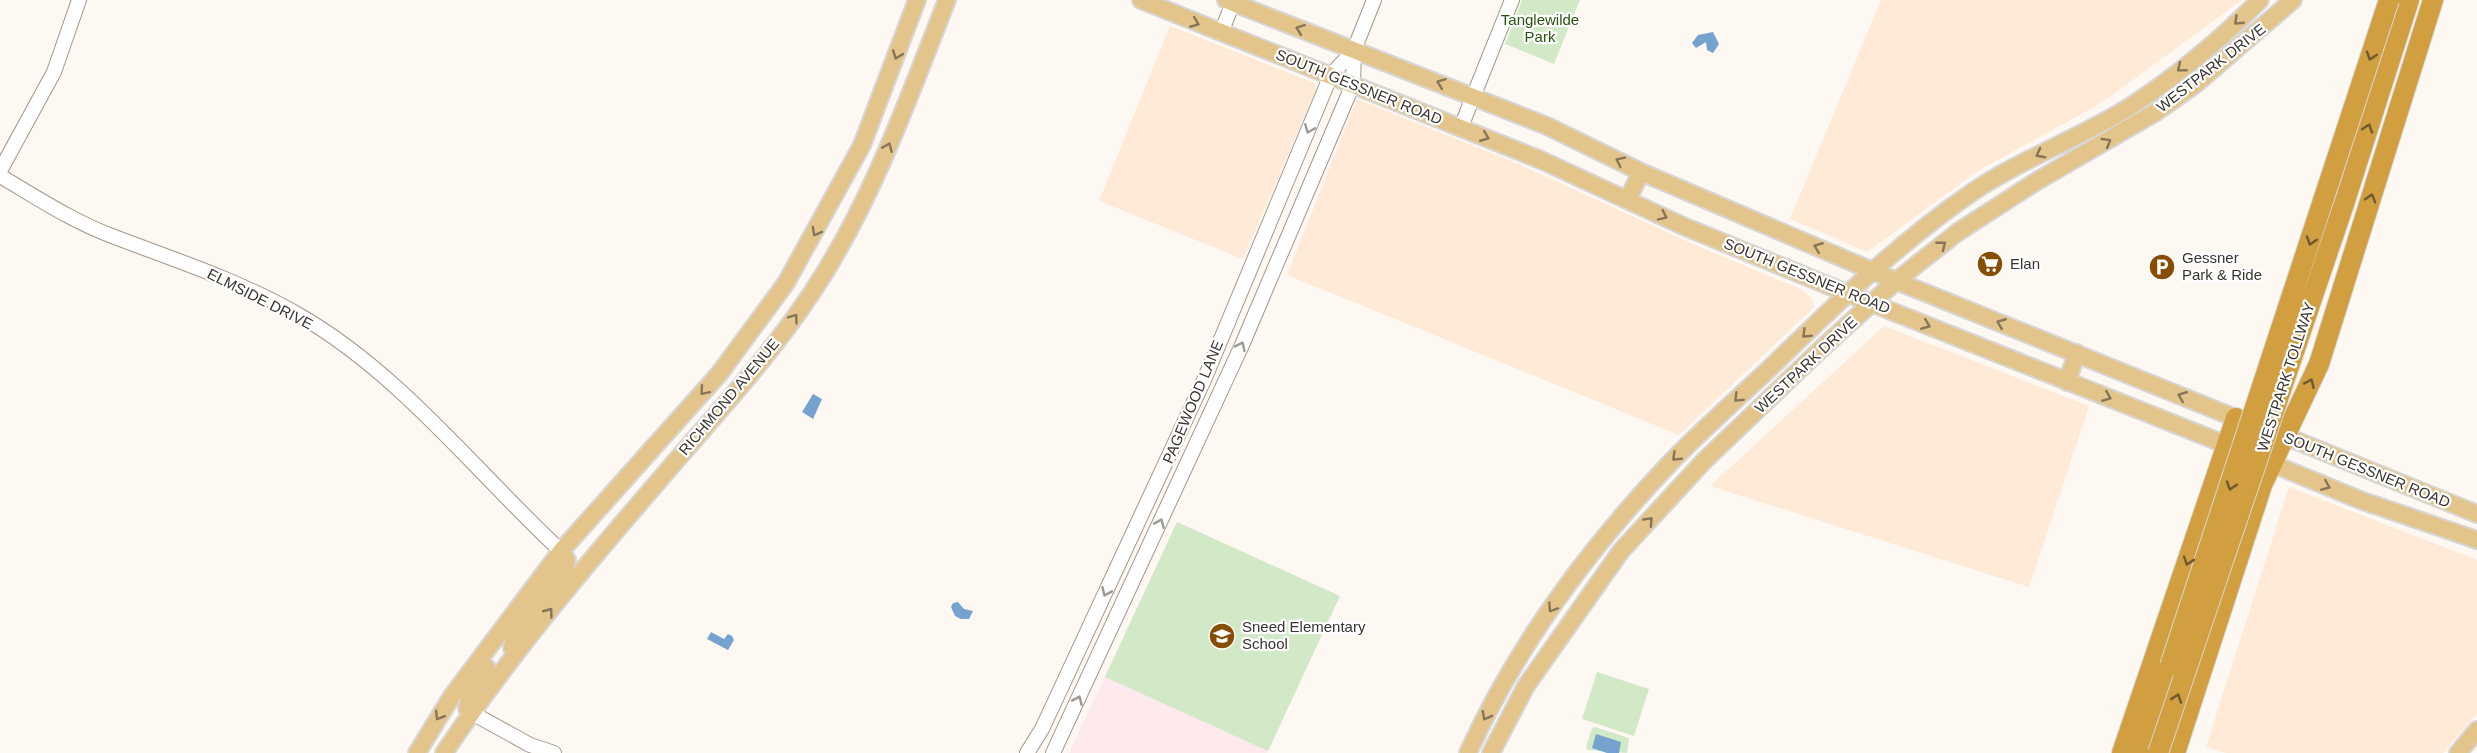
<svg xmlns="http://www.w3.org/2000/svg" width="2477" height="753" font-family="Arial,sans-serif">
<rect width="100%" height="100%" fill="#fef8f3"/>
<path fill="#feead7" d="M1881 0H2242L2100 104 1979 170 1867 252 1790 219Z
M1170 26 1315 83 1316 89 1243 259 1099 201Z
M1357 99 1521 165 1693 244 1803 290 1812 299 1814 307 1679 435 1287 275Z
M1884 326 2089 406 2029 587 1710 486Z
M2289 487 2477 560V714L2443 753H2226L2206 747Z"/>
<path fill="#fee9ed" d="M1177 522 1340 596 1267 753H1069Z"/>
<path fill="#d1e9c7" d="M1522 0H1580L1554 64 1505 44Z
M1177 522 1340 596 1268 751 1105 677Z
M1597 672 1649 689 1634 736 1582 719Z
M1595 727 1629 738 1627 753 1588 750 1586 747 1592 728Z"/>
<path fill="#75a2cf" d="M1713 32 1719 44 1713 53 1707 50 1706 42 1696 48 1692 43 1698 35Z
M813 394 822 399 813 419 802 412Z
M958 602 964 609 973 611 969 619H961L955 616 951 607 953 603Z
M711 632 724 639 728 634 732 636 734 640 728 650 707 639Z
M1596 734 1621 742 1619 753H1607L1592 748Z"/>
<g fill="none" stroke-linecap="round" stroke-linejoin="round">
<defs>
<path id="minor" d="M1221 33 1234 0
M1461 127 1512 0
M0 171 54 72 79 0
M0 176C36 197 72 221 112 236 175 260 240 281 299 315 401 374 476 472 561 551
M472 713 530 745 554 753
M1027 753 1042 729 1204 380 1331 75 1354 50
M1053 753 1242 345 1353 84 1354 50 1374 0"/>
<path id="major" d="M1141 0 1541 160 1683 226 1871 303 2237 449
M1226 0 1547 126 1641 172 1896 281 2248 423
M1628 199 1641 172
M2067 382 2077 353
M2275 432 2477 514
M2261 459 2360 500 2477 540
M512 648 513 641 565 567 567 560 561 551
M472 713 467 708 470 693 487 668
M417 753 452 696 561 551 719 374 786 283 862 145 917 0
M444 753C515 647 598 551 681 455 727 402 774 350 813 291 872 202 908 99 947 0
M1468 753C1517 645 1590 547 1671 462 1702 430 1736 400 1768 370 1834 306 1898 243 1974 191 2023 158 2081 138 2131 106 2177 76 2221 39 2260 0
M1491 753 1526 686 1621 551 1704 461 1820 350 1896 281 1958 232 2037 181 2156 112 2197 83 2293 0
M2458 753 2477 730"/>
<path id="highway" d="M2344 204 2409 0
M2122 753 2236 418
M2140 753 2170 666
M2175 753 2262 485 2319 364 2433 0"/>
</defs>
<use href="#minor" stroke="#a39689" stroke-width="16"/>
<use href="#major" stroke="#d7d6d5" stroke-width="20"/>
<use href="#highway" stroke="#d7d6d5" stroke-width="22"/>
<use href="#minor" stroke="#fff" stroke-width="14"/>
<use href="#major" stroke="#e3c58c" stroke-width="16"/>
<use href="#highway" stroke="#d19f3f" stroke-width="20"/>
<defs>
<path id="highway-bridge" d="M2170 666 2389 0
M2158 753 2344 204"/>
</defs>
<use href="#highway-bridge" stroke="#d7d6d5" stroke-width="22" stroke-linecap="butt"/>
<use href="#highway-bridge" stroke="#d19f3f" stroke-width="20"/>
</g>
<defs><path id="oneway-chevron" d="M-2-3.5L2.5 0L-2 3.5" fill="none" stroke-width="1.6" stroke-linecap="round" stroke-linejoin="round" transform="scale(1.5)"/></defs>
<g stroke="#867558">
<use href="#oneway-chevron" transform="translate(2238 21) rotate(136)"/>
<use href="#oneway-chevron" transform="translate(1195 23) rotate(22)"/>
<use href="#oneway-chevron" transform="translate(1300 29) rotate(-159)"/>
<use href="#oneway-chevron" transform="translate(897 55) rotate(110)"/>
<use href="#oneway-chevron" transform="translate(2181 68) rotate(141)"/>
<use href="#oneway-chevron" transform="translate(1441 83) rotate(-159)"/>
<use href="#oneway-chevron" transform="translate(1485 137) rotate(22)"/>
<use href="#oneway-chevron" transform="translate(2107 142) rotate(-31)"/>
<use href="#oneway-chevron" transform="translate(888 147) rotate(-67)"/>
<use href="#oneway-chevron" transform="translate(2040 154) rotate(152)"/>
<use href="#oneway-chevron" transform="translate(1620 161) rotate(-154)"/>
<use href="#oneway-chevron" transform="translate(1663 216) rotate(26)"/>
<use href="#oneway-chevron" transform="translate(816 232) rotate(119)"/>
<use href="#oneway-chevron" transform="translate(1942 245) rotate(-38)"/>
<use href="#oneway-chevron" transform="translate(1818 247) rotate(-158)"/>
<use href="#oneway-chevron" transform="translate(794 318) rotate(-54)"/>
<use href="#oneway-chevron" transform="translate(2001 323) rotate(-158)"/>
<use href="#oneway-chevron" transform="translate(1926 325) rotate(22)"/>
<use href="#oneway-chevron" transform="translate(1806 334) rotate(136)"/>
<use href="#oneway-chevron" transform="translate(704 391) rotate(131)"/>
<use href="#oneway-chevron" transform="translate(2182 396) rotate(-158)"/>
<use href="#oneway-chevron" transform="translate(2107 397) rotate(22)"/>
<use href="#oneway-chevron" transform="translate(1738 398) rotate(136)"/>
<use href="#oneway-chevron" transform="translate(1676 457) rotate(136)"/>
<use href="#oneway-chevron" transform="translate(2326 486) rotate(23)"/>
<use href="#oneway-chevron" transform="translate(1649 521) rotate(-47)"/>
<use href="#oneway-chevron" transform="translate(1552 608) rotate(124)"/>
<use href="#oneway-chevron" transform="translate(549 612) rotate(-53)"/>
<use href="#oneway-chevron" transform="translate(439 716) rotate(122)"/>
<use href="#oneway-chevron" transform="translate(1486 716) rotate(118)"/>
</g>
<g stroke="#6e5934">
<use href="#oneway-chevron" transform="translate(2371 56) rotate(108)"/>
<use href="#oneway-chevron" transform="translate(2368 128) rotate(-72)"/>
<use href="#oneway-chevron" transform="translate(2371 198) rotate(-73)"/>
<use href="#oneway-chevron" transform="translate(2311 241) rotate(108)"/>
<use href="#oneway-chevron" transform="translate(2310 383) rotate(-66)"/>
<use href="#oneway-chevron" transform="translate(2231 486) rotate(108)"/>
<use href="#oneway-chevron" transform="translate(2188 561) rotate(109)"/>
<use href="#oneway-chevron" transform="translate(2177 698) rotate(-71)"/>
</g>
<g stroke="#9c9a96">
<use href="#oneway-chevron" transform="translate(1309 129) rotate(112)"/>
<use href="#oneway-chevron" transform="translate(1241 346) rotate(-64)"/>
<use href="#oneway-chevron" transform="translate(1160 523) rotate(-66)"/>
<use href="#oneway-chevron" transform="translate(1106 592) rotate(114)"/>
<use href="#oneway-chevron" transform="translate(1078 700) rotate(-66)"/>
</g>
<defs>
<symbol id="supermarket-disc" viewBox="-11 -11 22 22"><circle r="9.5" fill="#874d03" stroke="#fff"/><path d="M-6-5.5h2.5l.6 2H6L4.5 2H-2.5L-4.4-4H-6ZM-1.5 3.2a1.3 1.3 0 1 0 .1 0ZM3 3.2a1.3 1.3 0 1 0 .1 0Z" fill="#fff"/></symbol>
<symbol id="parking-disc" viewBox="-11 -11 22 22"><circle r="9.5" fill="#874d03" stroke="#fff"/><path d="M-3.5-5.5H1a3.5 3.5 0 0 1 0 7H-1V5.5H-3.5ZM-1-3.4V-.6H.8a1.4 1.4 0 0 0 0-2.8Z" fill="#fff"/></symbol>
<symbol id="school-disc" viewBox="-11 -11 22 22"><circle r="9.5" fill="#874d03" stroke="#fff"/><path d="M0-5L7-2L0 1L-7-2ZM-4 1L0 2.5L4 1V4Q0 6-4 4Z" fill="#fff"/></symbol>
</defs>
<g fill-rule="evenodd">
<use href="#supermarket-disc" x="1975" y="249" width="30" height="30"/>
<use href="#parking-disc" x="2147" y="252" width="30" height="30"/>
<use href="#school-disc" x="1207" y="621" width="30" height="30"/>
</g>
<g text-anchor="middle" stroke-width="4.5" stroke-linejoin="round" paint-order="stroke">
<g font-size="15" fill="#28560e" stroke="#fff">
<text x="1540" y="25">Tanglewilde<tspan x="1540" dy="17">Park</tspan></text>
</g>
<g font-size="15" fill="#39342e" stroke="#fff">
<text transform="translate(2211 68) rotate(-38)" y="5">WESTPARK DRIVE</text>
<text transform="translate(1359 87) rotate(22)" y="5">SOUTH GESSNER ROAD</text>
<text transform="translate(1807 276) rotate(22)" y="5">SOUTH GESSNER ROAD</text>
<text transform="translate(260 299) rotate(27)" y="5">ELMSIDE DRIVE</text>
<text transform="translate(1806 365) rotate(-43)" y="5">WESTPARK DRIVE</text>
<text transform="translate(2286 377) rotate(-72)" y="5">WESTPARK TOLLWAY</text>
<text transform="translate(729 397) rotate(-50)" y="5">RICHMOND AVENUE</text>
<text transform="translate(1193 402) rotate(-67)" y="5">PAGEWOOD LANE</text>
<text transform="translate(2367 470) rotate(22)" y="5">SOUTH GESSNER ROAD</text>
</g>
<g font-size="15" fill="#39342e" stroke="#fff" text-anchor="start">
<text x="2182" y="263">Gessner<tspan x="2182" dy="17">Park &amp; Ride</tspan></text>
<text x="2010" y="269">Elan</text>
<text x="1242" y="632">Sneed Elementary<tspan x="1242" dy="17">School</tspan></text>
</g>
</g>
</svg>
